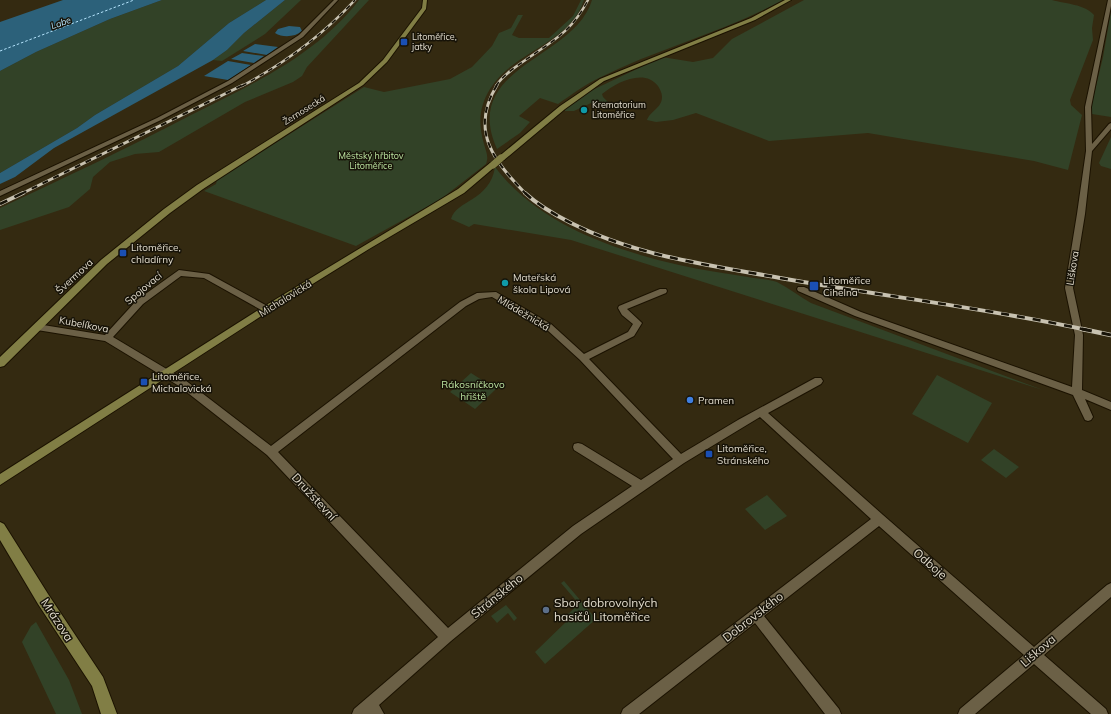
<svg xmlns="http://www.w3.org/2000/svg" width="1111" height="714" font-family="Mulish,sans-serif">
<rect width="100%" height="100%" fill="#342a11"/>
<path fill="#324227" d="M162 0H266L229 23 178 66 95 115 77 128 0 173V71L36 52 110 19Z
M285 0H301L265 34 222 61 213 60 227 50 244 33Z
M359 0H369L307 67 302 76 293 82 245 102 159 152 135 154 110 162 93 177 90 189 69 207 0 230V208C64 178 128 148 191 115 251 85 317 55 359 0Z
M581 0H584C570 44 513 51 490 89 479 107 478 123 484 144 486 152 489 156 486 164L441 199 356 246 204 191 216 184 217 180 364 87 384 92 450 79 472 67 492 46 499 33 511 28 518 15H523L512 35 519 38H549L573 16Z
M592 0H783C725 32 659 48 599 78 584 85 571 95 558 104L540 98 519 116 530 122 520 133 497 149C460 66 574 60 592 0Z
M804 0H1052C1066 4 1084 4 1094 15L1092 28 1093 40 1070 100 1071 105 1082 115 1068 170 1034 161 868 133 769 141 696 113 673 120 656 122 647 120C650 111 662 108 662 97 662 93 660 89 658 86 645 68 616 82 602 94L603 97 614 108C607 112 598 105 591 103L574 111H565V109L584 94 662 57 693 62 713 58 732 39Z
M1111 11V117L1092 114 1091 107 1103 57Z
M1111 137V169L1101 166 1099 163Z
M495 167C537 223 612 250 679 265 701 270 725 273 748 277 757 279 769 279 777 282 789 288 800 297 811 303L1043 390 571 240 474 224 469 227 451 219C456 200 490 201 495 167Z
M471 373 496 389 475 409 450 392Z
M937 375 992 403 968 443 912 414Z
M994 449 1019 467 1006 478 981 460Z
M767 495 787 516 765 530 745 509Z
M564 581 596 619 545 664 535 652 569 619 567 615 579 604 561 583Z
M506 605 517 618 514 621 508 613 497 623 491 616Z
M36 622 69 680 82 714H56L22 642 31 626Z"/>
<path fill="#2c617a" d="M63 0H162L110 19 36 52 0 71V22Z
M266 0H285L244 33 227 50 213 60 54 148 15 177 0 184V173L77 128 95 115 178 66 229 23Z
M289 26 300 27 302 31C295 37 283 38 275 33L278 29Z
M255 44 278 47 267 55 243 51Z
M242 53 264 56 254 63 231 59Z
M228 61 251 65 228 80 204 76Z"/>
<g fill="none" stroke-linecap="round" stroke-linejoin="round">
<path stroke="#b5e4fd" stroke-width="1" stroke-dasharray="2.5 2" stroke-linecap="butt" d="M0 51 134 0"/>
<defs>
<path id="street" d="M334 0H338L303 37 232 83 161 120 0 196V191L157 118 228 81 299 35Z
M1108 0H1111V6L1091 107 1092 144 1109 124 1111 123V129L1092 151 1085 214 1073 288 1083 335 1082 390 1111 402V410L1085 399 1093 417 1091 420 1088 421 1085 420 1073 395 855 316 798 291 797 289 798 287H804L861 312 1072 387 1075 335 1065 288 1077 214 1086 151 1085 107Z
M179 270 209 274 269 307 270 309 269 311H263L204 278 181 276 143 304 113 337 185 380 271 446 460 302 477 293 496 292 551 324 584 354 628 332 633 324 622 315 618 308 619 306 660 289H666L667 291 666 293 627 309 642 323 634 336 589 359 681 454 738 420 815 378H821L823 381 821 384 768 413 883 515 1034 647 1107 585 1111 583V597L1044 655 1106 709 1108 714H1091L1034 664 975 714H958L960 709 1024 655 879 526 764 616 839 709 841 714H825L755 623 639 714H621L623 709 871 519 760 417 684 463 581 534 451 641 379 705 384 714H352L354 709 438 637 267 455 179 386 105 341 37 330 33 327 37 324 105 335 137 300ZM492 297 545 328 580 360 673 459 641 480 582 444 578 443 574 444 573 447 574 450 632 486 573 526 448 628 278 452 466 306 479 299Z"/>
<path id="secondary" d="M423 0H427L426 9 387 62 363 85 203 189 170 213 107 264 4 366 0 367V357L101 260 164 209 197 185 359 83 383 60 422 8Z
M785 0H791L755 20 604 81 565 109 504 160 497 158 560 106 600 79 751 18Z
M490 163 497 165 464 193 369 249 269 311 0 485V474L263 307 458 189Z
M0 522 4 524 48 594 103 677 117 714H101L92 686 38 604 0 540Z"/>
</defs>
<use href="#street" stroke="#1b1200" stroke-width="2"/>
<use href="#secondary" stroke="#1b1200" stroke-width="2"/>
<use href="#street" fill="#6b6046" fill-rule="evenodd"/>
<use href="#secondary" fill="#817e45" fill-rule="evenodd"/>
<defs>
<path id="rail-far3" d="M242 86C285 63 322 36 355 0
M496 86C502 76 514 68 524 61 552 41 571 33 588 0"/>
<path id="rail-far2" d="M497 85C469 131 494 161 526 194
M21 194 243 85"/>
<path id="rail-far1" d="M525 193C538 205 555 215 571 223 636 256 709 265 780 278 882 296 986 308 1087 330
M0 204 23 193"/>
<path id="rail" d="M1082 329 1111 335"/>
</defs>
<use href="#rail-far3" stroke="#c8c2b1" stroke-width="2.5"/>
<use href="#rail-far2" stroke="#c8c2b1" stroke-width="3"/>
<use href="#rail-far1" stroke="#c8c2b1" stroke-width="4"/>
<use href="#rail" stroke="#c8c2b1" stroke-width="4.5"/>
<use href="#rail-far3" stroke="#171308" stroke-width="1.5" stroke-dasharray="5" stroke-linecap="butt"/>
<use href="#rail-far2" stroke="#171308" stroke-width="2" stroke-dasharray="6" stroke-linecap="butt"/>
<use href="#rail-far1" stroke="#171308" stroke-width="2.5" stroke-dasharray="8" stroke-linecap="butt"/>
<use href="#rail" stroke="#171308" stroke-width="3" stroke-dasharray="10" stroke-linecap="butt"/>
<defs>
<path id="secondary-bridge" d="M493 165 501 158"/>
</defs>
<use href="#secondary-bridge" stroke="#1b1200" stroke-width="8" stroke-linecap="butt"/>
<use href="#secondary-bridge" stroke="#817e45" stroke-width="7"/>
</g>
<g fill="#1a4fb4" stroke="#171308" stroke-width="1.5">
<rect x="400" y="38" width="8" height="8" rx="2"/>
<rect x="119" y="249" width="8" height="8" rx="2"/>
<rect x="809" y="281" width="10" height="10" rx="2"/>
<rect x="140" y="378" width="8" height="8" rx="2"/>
<rect x="705" y="450" width="8" height="8" rx="2"/>
</g>
<g fill="#0f9aa8" stroke="#171308" stroke-width="1.5">
<circle cx="584" cy="110" r="4"/>
<circle cx="505" cy="283" r="4"/>
</g>
<circle fill="#3f7fe0" stroke="#171308" stroke-width="1.5" cx="690" cy="400" r="4"/>
<circle fill="#5c6f8a" stroke="#171308" stroke-width="1.5" cx="546" cy="610" r="4"/>
<g text-anchor="middle" stroke-width="3" stroke-linejoin="round" paint-order="stroke">
<g font-size="9" font-style="italic" fill="#b5e4fd" stroke="#171308">
<text transform="translate(61 23) rotate(-20)" y="3">Labe</text>
</g>
<g font-size="9" fill="#e0dacb" stroke="#171308" text-anchor="start">
<text x="412" y="40">Litoměřice,<tspan x="412" dy="10">jatky</tspan></text>
<text x="592" y="108">Krematorium<tspan x="592" dy="10">Litoměřice</tspan></text>
</g>
<g font-size="9" fill="#e0dacb" stroke="#171308">
<text transform="translate(304 110) rotate(-32)" y="3">Žernosecká</text>
</g>
<g font-size="9" fill="#bbe3a0" stroke="#171308">
<text x="371" y="159">Městský hřbitov<tspan x="371" dy="10">Litoměřice</tspan></text>
</g>
<g font-size="10" fill="#e0dacb" stroke="#171308" text-anchor="start">
<text x="131" y="251">Litoměřice,<tspan x="131" dy="12">chladírny</tspan></text>
<text x="513" y="281">Mateřská<tspan x="513" dy="12">škola Lipová</tspan></text>
<text x="823" y="284">Litoměřice<tspan x="823" dy="12">Cihelna</tspan></text>
<text x="152" y="380">Litoměřice,<tspan x="152" dy="12">Michalovická</tspan></text>
<text x="698" y="404">Pramen</text>
<text x="717" y="452">Litoměřice,<tspan x="717" dy="12">Stránského</tspan></text>
</g>
<g font-size="10" fill="#e0dacb" stroke="#171308">
<text transform="translate(1072 268) rotate(-81)" y="4">Liškova</text>
<text transform="translate(74 276) rotate(-43)" y="4">Švermova</text>
<text transform="translate(143 288) rotate(-40)" y="4">Spojovací</text>
<text transform="translate(285 298) rotate(-32)" y="4">Michalovická</text>
<text transform="translate(524 313) rotate(31)" y="4">Mládežnická</text>
<text transform="translate(84 324) rotate(11)" y="4">Kubelíkova</text>
</g>
<g font-size="10" fill="#bbe3a0" stroke="#171308">
<text x="473" y="388">Rákosníčkovo<tspan x="473" dy="12">hřiště</tspan></text>
</g>
<g font-size="12" fill="#e0dacb" stroke="#171308">
<text transform="translate(314 497) rotate(47)" y="4">Družstevní</text>
<text transform="translate(930 564) rotate(41)" y="4">Odboje</text>
<text transform="translate(497 596) rotate(-39)" y="4">Stránského</text>
<text transform="translate(753 617) rotate(-38)" y="4">Dobrovského</text>
<text transform="translate(57 620) rotate(57)" y="4">Mrázova</text>
<text transform="translate(1038 651) rotate(-41)" y="4">Liškova</text>
</g>
<g font-size="12" fill="#e0dacb" stroke="#171308" text-anchor="start">
<text x="554" y="607">Sbor dobrovolných<tspan x="554" dy="14">hasičů Litoměřice</tspan></text>
</g>
</g>
</svg>
